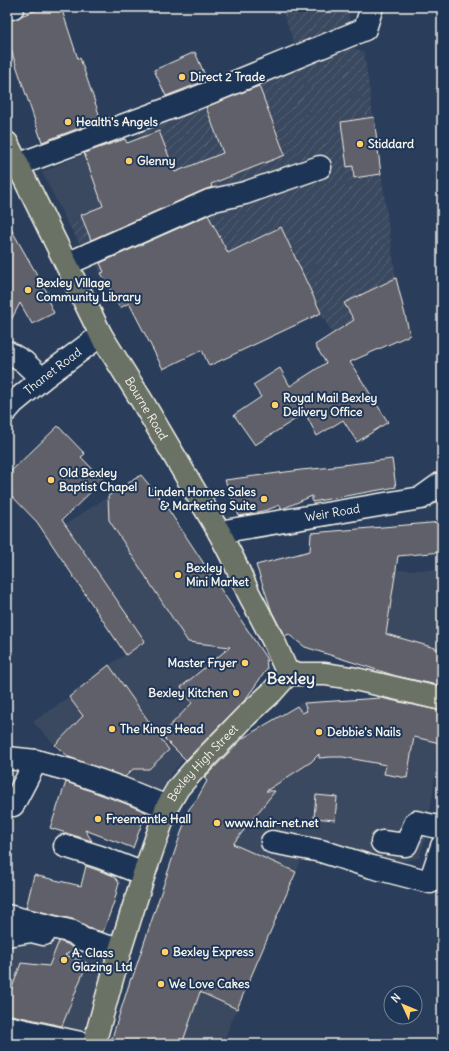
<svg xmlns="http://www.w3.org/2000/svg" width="449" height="1051" font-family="Delius,sans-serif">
<defs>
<pattern id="industrial-furrows" width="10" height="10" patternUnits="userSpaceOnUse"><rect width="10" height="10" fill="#3a4860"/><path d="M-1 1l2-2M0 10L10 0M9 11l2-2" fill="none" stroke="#576377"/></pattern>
</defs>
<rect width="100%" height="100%" fill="#2a3e5b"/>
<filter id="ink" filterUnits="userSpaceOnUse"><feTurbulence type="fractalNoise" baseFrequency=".025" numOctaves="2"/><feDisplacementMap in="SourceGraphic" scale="8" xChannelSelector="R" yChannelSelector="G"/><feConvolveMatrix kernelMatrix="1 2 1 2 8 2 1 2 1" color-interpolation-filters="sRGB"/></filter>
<g filter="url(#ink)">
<path fill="#3a4860" d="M159 131 173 167 118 200 81 215 67 222 42 172 84 154 125 139 127 143Z
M141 475 164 503 246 629 248 628 266 658 184 758 171 774 159 793 72 760 55 745 33 722 69 697 109 665 125 655 46 537Z
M291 557 318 567 396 570H442V678L305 647 288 634 263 584 256 565 283 558Z
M358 700 442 732 426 837 419 858 401 862 310 837 304 854 222 1044H110L127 989 136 965 187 815 197 799 208 785 207 775 229 752 248 734 303 702 306 707 322 702Z
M7 925 107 955 84 1044H7Z"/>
<path fill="url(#industrial-furrows)" d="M281 7H348L350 29 295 46Z
M354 48 364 52 396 278 410 335 367 354 349 361 321 314 209 366 192 329 150 293 120 308 127 260 101 273 84 242 80 244 67 222 81 215 118 200 173 167 159 131 138 139 134 128 258 84Z"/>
<path fill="#60606a" stroke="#f4f1e8" d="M46 7H61L78 59 80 58 101 120 42 142 7 38V21L17 19 23 15Z
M195 52 207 80 166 96 154 70Z
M259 86 285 155 211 184 212 187 204 190 91 240 81 215 103 206 84 153 125 139 127 143 159 131 175 172 223 153 206 107Z
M374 117 381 174 354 178 353 166 347 167 341 122Z
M208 215 228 253 281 227 321 313 209 366 202 350 163 369 129 303 120 308 101 273 104 272 100 263Z
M7 222 48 294 46 296 54 313 32 324 20 303 7 328Z
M396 278 410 335 350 362 388 422 357 442 343 420 317 436 305 413 255 445 234 415 261 397 253 385 280 368 290 386 326 363 315 345 354 320 344 303Z
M58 426 85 454 81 457 103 480 62 520 145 641 126 655 37 522 7 491V475Z
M392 459 396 487 312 502V496L282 509H281L280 505 267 510 258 512V513L239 516 225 480 301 470 334 467V466Z
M141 475 164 503 266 658 267 669 245 700 186 760 161 735 192 703 181 687 230 647 188 642 109 520 108 496Z
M442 522V552L398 556 386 634 442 650V686L396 676 305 647 288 634 285 637 272 612 256 565 310 551 311 533Z
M109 665 169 750 149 769H133L125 777 69 757 55 745 83 716 69 697Z
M381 698 442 711V732L440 743 414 737 407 778 384 774 386 765 343 757H331L319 758V754L311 762 266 791H275L233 844 296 872 237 1009 200 992 182 1044H110L131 978 132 979 189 809 197 799 207 781 204 778 243 738 297 706 302 713 307 711 304 703Z
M66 782 124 803 146 812 133 848 85 830 92 841 50 828Z
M316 795 337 797 335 820 314 818Z
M86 866 114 876 119 883 114 902 103 932 88 928 76 920 26 908 34 875 81 886Z
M59 941 67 944 75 949 65 955 87 963 62 1026 7 1014V988H12L21 963 49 966Z"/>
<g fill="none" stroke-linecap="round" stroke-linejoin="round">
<defs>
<g id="minor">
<path d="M7 9 13 7"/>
<path d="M17 165 189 101 365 29 372 7"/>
<path d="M67 264 209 201 245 193 320 167"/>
<path d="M7 352 24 362 42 379"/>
<path id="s1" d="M7 410 13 403 42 379 101 335"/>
<path id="s2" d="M219 532 421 498 442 483"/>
<path d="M7 758 36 761"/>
<path d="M13 805 36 761 69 770 123 789 167 807"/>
<path d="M272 842 321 851 372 867 430 882 442 846"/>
<path d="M382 842 406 845 416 822 442 828"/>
<path d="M65 846 100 857 144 874"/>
<path d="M7 916 73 932 82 939 120 950"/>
<path d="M7 935 32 931 44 934"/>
<path d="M7 1027 85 1044"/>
</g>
<g id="major">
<path id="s3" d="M7 143 101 335 142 401 219 532 234 561 249 594 274 642 288 674"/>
<path d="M288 674H325L351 678 442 699"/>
<path id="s4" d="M94 1044 120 950 144 874 167 807 178 788 193 771 247 715 272 692 288 674"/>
</g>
</defs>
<use href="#minor" stroke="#f4f1e8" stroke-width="25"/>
<use href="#major" stroke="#f4f1e8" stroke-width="25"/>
<use href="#minor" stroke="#1d3557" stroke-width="22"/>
<use href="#major" stroke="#6a7266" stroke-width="22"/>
<path stroke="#f4f1e8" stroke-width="3" d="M442 1044V1043"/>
</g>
</g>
<g fill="#ffd166" stroke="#1d3557" stroke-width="1.5">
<circle cx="182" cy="77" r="4"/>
<circle cx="68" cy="122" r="4"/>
<circle cx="360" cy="144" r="4"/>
<circle cx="129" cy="161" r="4"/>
<circle cx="28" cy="290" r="4"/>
<circle cx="275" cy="405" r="4"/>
<circle cx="51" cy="480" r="4"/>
<circle cx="264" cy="499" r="4"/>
<circle cx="178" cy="575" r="4"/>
<circle cx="245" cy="663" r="4"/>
<circle cx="236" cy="693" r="4"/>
<circle cx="112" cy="729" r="4"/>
<circle cx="319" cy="732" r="4"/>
<circle cx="98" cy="819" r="4"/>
<circle cx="217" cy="823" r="4"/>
<circle cx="165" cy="952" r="4"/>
<circle cx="64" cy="960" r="4"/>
<circle cx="161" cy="984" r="4"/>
</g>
<g text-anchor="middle" stroke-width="4" stroke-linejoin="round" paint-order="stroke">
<g font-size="12" font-weight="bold" fill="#f4f1e8" stroke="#1d3557" text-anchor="start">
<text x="190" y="81">Direct 2 Trade</text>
<text x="76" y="126">Health's Angels</text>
<text x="368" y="148">Stiddard</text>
<text x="137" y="165">Glenny</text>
<text x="36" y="287">Bexley Village<tspan x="36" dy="14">Community Library</tspan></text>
<text x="283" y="402">Royal Mail Bexley<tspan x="283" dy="14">Delivery Office</tspan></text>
<text x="59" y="477">Old Bexley<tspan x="59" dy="14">Baptist Chapel</tspan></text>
<text x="256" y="496" text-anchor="end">Linden Homes Sales<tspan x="256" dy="14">&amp; Marketing Suite</tspan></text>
<text x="186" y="572">Bexley<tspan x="186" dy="14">Mini Market</tspan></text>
<text x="237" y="667" text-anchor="end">Master Fryer</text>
<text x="228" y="697" text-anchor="end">Bexley Kitchen</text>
<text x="120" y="733">The Kings Head</text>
<text x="327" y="736">Debbie's Nails</text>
<text x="106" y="823">Freemantle Hall</text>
<text x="225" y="827">www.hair-net.net</text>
<text x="173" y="956">Bexley Express</text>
<text x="72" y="957">A. Class<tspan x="72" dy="14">Glazing Ltd</tspan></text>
<text x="169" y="988">We Love Cakes</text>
</g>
<g font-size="12" fill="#f4f1e8" stroke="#1d3557">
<text dy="4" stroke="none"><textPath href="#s1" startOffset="60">Thanet Road</textPath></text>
<text dy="4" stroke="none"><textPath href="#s3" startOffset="300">Bourne Road</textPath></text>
<text dy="4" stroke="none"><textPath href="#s2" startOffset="115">Weir Road</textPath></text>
<text dy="4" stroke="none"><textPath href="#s4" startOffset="305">Bexley High Street</textPath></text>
</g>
<g font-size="16" font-weight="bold" fill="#f4f1e8" stroke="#1d3557">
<text x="291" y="684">Bexley</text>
</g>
</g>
<rect width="449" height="1051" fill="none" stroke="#1d3557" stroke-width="24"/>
<rect x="12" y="12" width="425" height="1027" fill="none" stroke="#f4f1e8" stroke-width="1.5" filter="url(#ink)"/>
<g transform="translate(403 1005) rotate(314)"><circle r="19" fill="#1d3557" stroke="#738091"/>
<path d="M0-3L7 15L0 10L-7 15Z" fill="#ffd166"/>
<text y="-6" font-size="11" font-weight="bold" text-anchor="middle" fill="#f4f1e8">N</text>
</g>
</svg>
